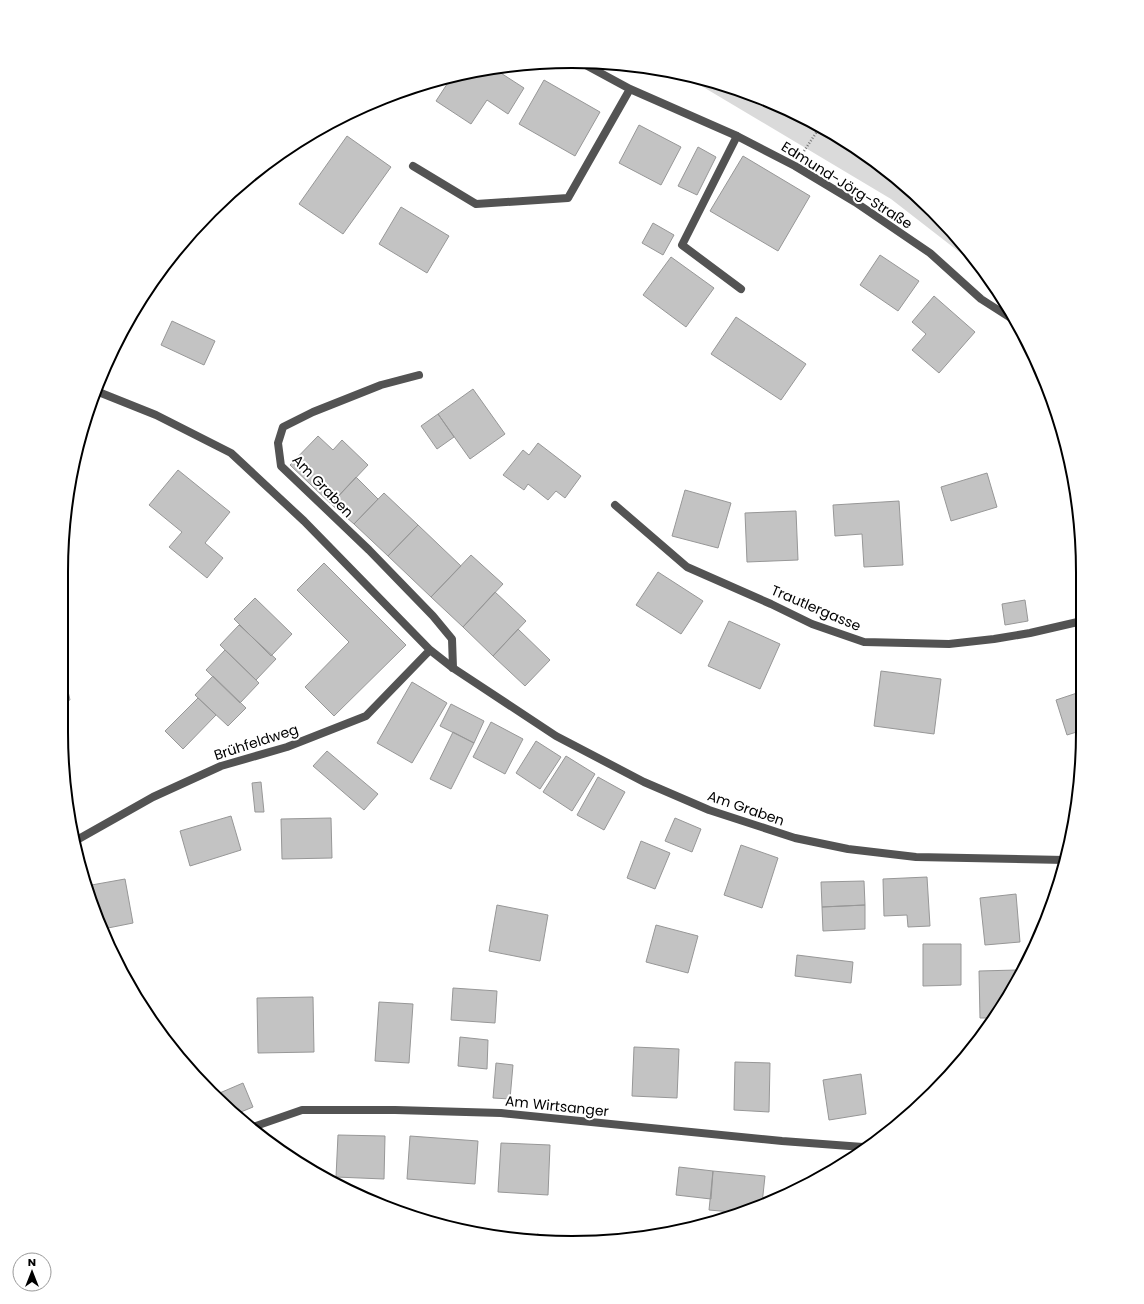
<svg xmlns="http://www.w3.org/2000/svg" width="1144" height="1304" font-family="Poppins,sans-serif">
<rect width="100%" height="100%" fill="#fff"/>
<path fill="#dadada" d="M683 75 704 78 798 114 883 167 956 235 980 268 891 199Z"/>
<path fill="#c3c3c3" stroke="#979797" d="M493 68 524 88 508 114 487 100 471 124 436 101 451 78Z
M544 80 600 112 575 156 519 124Z
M639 125 681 147 661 185 619 163Z
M347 136 391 167 343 234 299 204Z
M698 147 716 157 697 195 678 186Z
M743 156 810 196 778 251 710 211Z
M401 207 449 236 427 273 379 244Z
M653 223 674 235 663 255 642 243Z
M880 255 919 281 898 311 860 285Z
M671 257 714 288 686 327 643 295Z
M934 296 975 332 939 373 912 350 926 334 912 322Z
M736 317 806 364 781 400 711 354Z
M172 321 215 341 204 365 161 345Z
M473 389 505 434 470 459 438 414Z
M438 414 454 437 437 449 421 426Z
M318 436 333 450 342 440 368 465 331 504 290 465Z
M538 443 581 476 565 498 556 491 548 500 528 484 524 490 503 475 523 450 529 455Z
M178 470 230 512 205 543 223 558 207 578 169 547 182 532 149 505Z
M987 473 997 507 951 521 941 487Z
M356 477 378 499 354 524 331 504Z
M685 490 731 503 718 548 672 536Z
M384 493 418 525 388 556 354 524Z
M899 501 903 565 864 567 862 534 835 536 833 505Z
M796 511 798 560 747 562 745 513Z
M1077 514 1081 534 1075 533Z
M418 525 461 566 431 597 388 556Z
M471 555 503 584 463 627 431 597Z
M324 563 406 645 334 716 305 687 349 642 297 590Z
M658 572 703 601 681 634 636 605Z
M495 592 526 621 493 656 463 627Z
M255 598 292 634 271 656 234 619Z
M1025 600 1028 621 1005 625 1002 604Z
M729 621 780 644 760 689 708 666Z
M239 625 276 659 256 680 220 645Z
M518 629 550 660 525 686 493 656Z
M225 650 259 683 240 703 206 670Z
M62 665 70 700 62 702Z
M881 671 941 679 934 734 874 726Z
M213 676 246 708 228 726 195 695Z
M412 682 447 703 412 763 377 743Z
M1083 691V730L1067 735 1056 700Z
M198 698 216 715 183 749 165 731Z
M451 704 484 721 474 743 440 726Z
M491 722 523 739 505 774 473 757Z
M453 732 474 743 451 789 430 779Z
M536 741 561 757 540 789 516 773Z
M327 751 378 794 364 810 313 766Z
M566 756 595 774 572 811 543 792Z
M598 777 625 792 604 830 577 815Z
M261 782 264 812H255L252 783Z
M231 816 241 850 190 866 180 831Z
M331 818 332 858 282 859 281 819Z
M675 818 701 829 692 852 665 841Z
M641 841 670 853 655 889 627 878Z
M741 845 778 858 762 908 724 895Z
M927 877 930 926 908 927 907 915 884 916 883 879Z
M125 879 133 923 103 929 86 886Z
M864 881 865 905 822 907 821 882Z
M1016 894 1020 942 985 945 980 898Z
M1048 902H1052L1047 917Z
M497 905 548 915 540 961 489 951Z
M865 905V929L823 931 822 907Z
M656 925 698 936 688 973 646 962Z
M923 944H961V985L923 986Z
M797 955 853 962 851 983 795 976Z
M1017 970 1018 977 997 1016 995 1018H980L979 971Z
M453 988 497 991 495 1023 451 1020Z
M313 997 314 1052 258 1053 257 998Z
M379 1002 413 1004 409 1063 375 1061Z
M460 1037 488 1040 487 1069 458 1066Z
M634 1047 679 1049 677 1098 632 1096Z
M735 1062 770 1063 769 1112 734 1110Z
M496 1063 513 1065 510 1099 493 1098Z
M861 1074 866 1114 829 1120 823 1080Z
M243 1083 253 1107 236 1114 215 1095Z
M338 1135 385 1136 384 1179 336 1177Z
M410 1136 478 1141 475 1184 407 1179Z
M501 1143 550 1145 548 1195 498 1192Z
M679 1167 713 1171 711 1199 676 1195Z
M713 1171 765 1176 762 1204 743 1213 709 1210Z
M537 1234 561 1238 560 1240H536Z"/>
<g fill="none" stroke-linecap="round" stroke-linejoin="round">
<path stroke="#757575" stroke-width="2.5" stroke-dasharray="1 2" stroke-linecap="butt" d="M804 151 820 127"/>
<path stroke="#535353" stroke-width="8" d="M737 136 682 245 741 289
M419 375 381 385 313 412 283 427 278 443 281 466 369 550 433 616 452 639 453 668"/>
<path stroke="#535353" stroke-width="8" d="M582 63 630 89 737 136 795 166 855 202 930 253 981 299 1017 322
M413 166 476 204 568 198 630 89
M96 391 156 415 231 453 304 521 430 650 453 668 556 736 644 782 709 810 795 838 848 849 916 857 1065 860
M615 505 687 567 771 604 812 624 864 642 949 644 994 639 1030 633 1082 621
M75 841 153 797 221 766 287 747 366 716 430 650
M250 1128 302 1110H395L501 1113 782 1141 863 1147"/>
</g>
<g text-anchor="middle" stroke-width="4" stroke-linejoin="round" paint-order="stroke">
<g font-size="14" fill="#000" stroke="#fff">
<text transform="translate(847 185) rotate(32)" y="5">Edmund-Jörg-Straße</text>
<text transform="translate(323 486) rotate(46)" y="5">Am Graben</text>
<text transform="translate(816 608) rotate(23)" y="5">Trautlergasse</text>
<text transform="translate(256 742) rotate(-18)" y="5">Brühfeldweg</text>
<text transform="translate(746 808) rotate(19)" y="5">Am Graben</text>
<text transform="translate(557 1106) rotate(6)" y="5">Am Wirtsanger</text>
</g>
</g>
<path d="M0 0H1144V1304H0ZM572 68H572A504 504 0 0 1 1076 572V732A504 504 0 0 1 572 1236H572A504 504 0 0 1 68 732V572A504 504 0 0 1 572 68Z" fill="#fff" fill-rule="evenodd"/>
<path fill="none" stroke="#000" stroke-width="2" d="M572 68H572A504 504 0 0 1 1076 572V732A504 504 0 0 1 572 1236H572A504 504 0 0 1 68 732V572A504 504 0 0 1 572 68Z"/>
<g transform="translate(32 1272)"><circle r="19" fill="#ffffff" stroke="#999999"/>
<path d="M0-3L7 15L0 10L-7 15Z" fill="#000000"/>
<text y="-6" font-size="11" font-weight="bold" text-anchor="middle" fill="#000000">N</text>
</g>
</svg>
